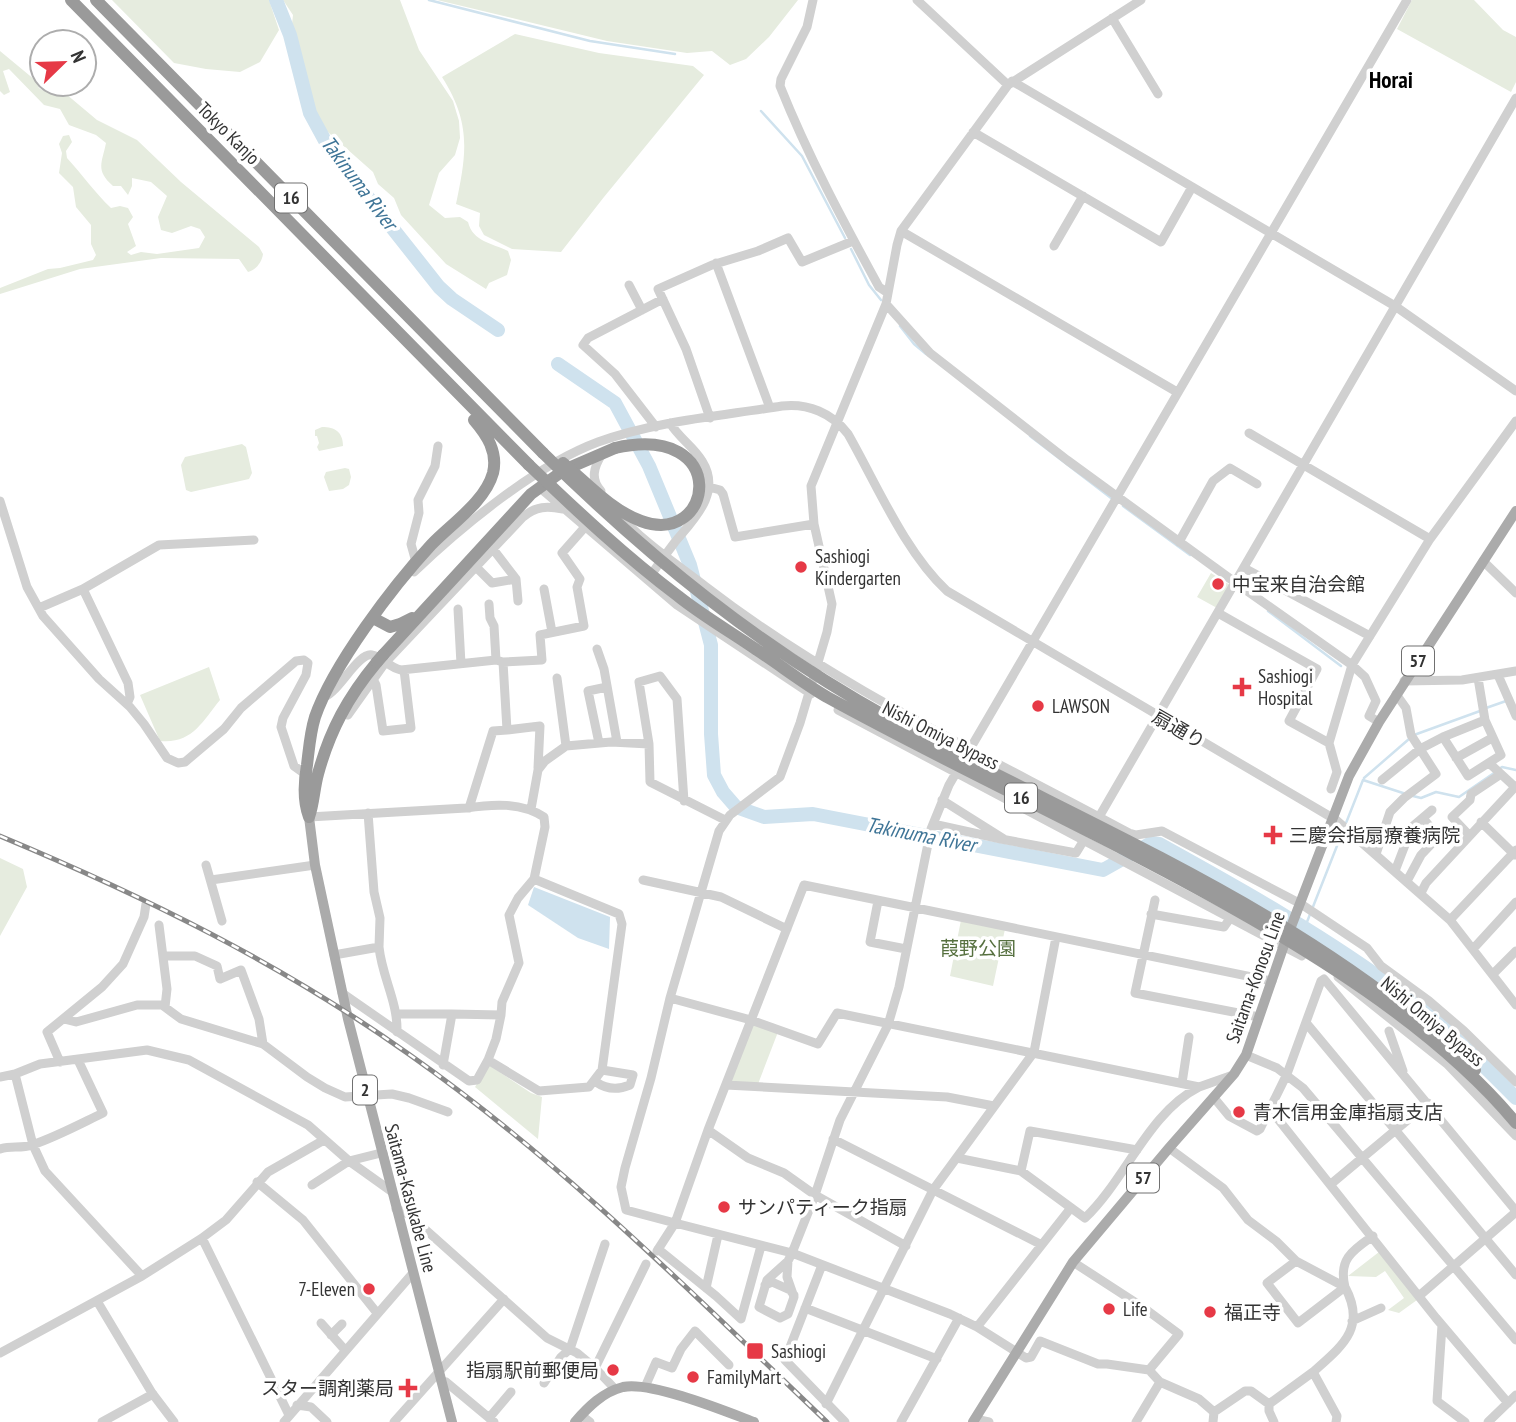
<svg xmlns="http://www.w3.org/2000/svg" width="1516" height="1422" font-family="'PT Sans Narrow','Noto Sans JP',sans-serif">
<rect width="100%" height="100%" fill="#fff"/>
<path fill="#e6ecdf" d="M112 0H269L279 30 260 62 240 72 206 69 174 63Z
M283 0H400L419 50 453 101 459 121 460 138 455 155 439 173 429 205 445 218 460 217 468 222C473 242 492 243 508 251L511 260 507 275 489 283 486 289 446 264 401 215 394 198 378 184 373 172 321 126 302 68 292 24 293 15Z
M437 0H798L769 37 746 59 730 65 712 51 687 53 607 41Z
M1412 0H1474L1503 30 1516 37V82L1511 92 1397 29Z
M515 34 599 53 693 66 704 75 604 197 561 252 512 249 484 235 479 226 480 213 456 204C467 152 471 123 442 77Z
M0 51 35 80 39 88 44 91 66 94 97 120 137 140 181 182 259 247 263 254C262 262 256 270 248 272L239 259 161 258 80 269 0 294V288L48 269 60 268 93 260 96 255 91 244V225L76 207 73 187 59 173 62 153 59 144 63 136 69 135 72 142 66 151 67 158C82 174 95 193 111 208L120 206 128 208 133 217 128 224 136 246 127 252 131 255 141 252 157 254 199 248 205 237 200 229 191 226 172 233 161 230 158 217 167 196 151 182 132 178V186L128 195 121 186H113C95 170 102 163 106 143L96 135 69 125 60 109 44 105 9 69 3 71 10 92 4 95 0 91Z
M322 427C335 427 343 432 343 446L319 451 317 447 319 443 317 436H315V430Z
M242 444 246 447 252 473 249 479 191 492 186 490 181 465 185 457Z
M345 468 349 469 351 477 349 485 343 489 329 491 324 477 326 472Z
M1211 573 1230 585 1217 608 1197 597Z
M209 667 220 700C202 722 192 744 160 741L140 695Z
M0 858 23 869 27 887 0 936Z
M961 920 1005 929 993 986 950 976Z
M753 1024 778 1032 758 1084 729 1083Z
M489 1065 531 1093 542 1097 538 1139 475 1087Z
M1379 1252 1417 1300 1399 1313 1388 1310 1404 1298 1385 1271 1376 1277 1348 1276Z"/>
<path fill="#cfe2ee" d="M534 887 610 917 609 949 578 938 528 905Z"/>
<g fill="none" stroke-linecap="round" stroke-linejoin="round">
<path stroke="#cfe2ee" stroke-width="2.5" d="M429 0 590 41 675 54
M761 111 802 156 845 238
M851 249 869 285 881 300
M900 326 914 344 926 354
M1030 436 1111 498
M1123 506 1190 555
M1268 611 1341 666
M1486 708 1506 701
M1414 735 1480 711
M1499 769 1502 767 1516 770
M1364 778 1409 739
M1413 796 1421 798 1436 792 1459 797 1494 773
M1305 927 1363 780 1406 794"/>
<path stroke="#cfe2ee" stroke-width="14" d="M276 0 290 35 310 113 329 148 439 287 452 299 498 330
M558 364 615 403 649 466 690 565 711 645V734L714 775 723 792 736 807 764 817 813 814 1103 870 1151 843 1159 844C1244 891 1328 938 1405 996 1445 1026 1481 1063 1516 1098"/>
<path stroke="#d0d0d0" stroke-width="9" d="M813 0 807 27 781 79 780 86C808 156 843 221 879 287L888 293
M917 0 1008 85
M1112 18 1158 94
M1012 81 1395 306 1516 391
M973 132 1161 242 1192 187
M901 231 1177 392
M1054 246 1083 196
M716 263 770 408
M629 285 642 310
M886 304 930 353 1067 460 1236 583 1352 665 1365 677 1376 701 1369 716 1379 722
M710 418 686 349 658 289 712 265 758 251 788 238 802 262 853 241
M656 427 615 374 583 345 588 338 663 299
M1249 433 1430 539
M539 487 677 605 811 694
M709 487 720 490 723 494 735 537 814 524
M601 491C590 479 594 467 602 454
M0 501 27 587 43 616 99 679 130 707 144 724 167 758 178 763 185 762 224 729 241 708 296 661 304 660 308 663 306 675 283 718 281 727 294 766 308 776
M616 511C640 540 675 563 705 586 836 687 985 755 1129 833L1136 835 1162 831 1301 904 1367 948 1381 966 1429 1001 1464 1031 1516 1082
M1179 542 1213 481 1230 468 1257 484
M493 549 516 579 518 601
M1483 561 1516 593
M416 562 411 544 419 513 418 500 435 466 438 446
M476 567 492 583 516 579
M1244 568 1370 636
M414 572C461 527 536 465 598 442 656 421 721 416 782 406 808 403 832 413 848 434 877 485 905 552 947 591L1336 820 1450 920 1516 1005
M649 578C657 566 666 554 675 542 694 519 722 493 702 461 694 447 679 438 670 423
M83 589 128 683 130 697 127 704
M544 589 552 632
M489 604 490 618 494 626 496 660 503 662 507 730 540 726 538 768
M39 608 83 589 159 545 254 540
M458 609 461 664
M1218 613 1317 669 1289 721 1329 743
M597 649 604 669 617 742
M503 662 542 660 540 635 584 626 577 587 580 579 562 553 585 527
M1498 675 1516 716
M557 678 566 746
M373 679 376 685 383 731 411 728 404 670
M1404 681 1462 680 1516 671
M324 697C340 691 358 652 372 655 383 657 389 668 401 670L496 660
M838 710 1302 956
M348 715 385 663 523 517C536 506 547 506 563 509
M1443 737 1468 776 1501 755 1485 720 1478 678
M599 743 588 691 607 687
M649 744 639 682 660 676 677 699 684 801
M1456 758 1492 738
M1489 763 1515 787
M1382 780 1420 749 1443 737 1485 720
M1331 789 1337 772 1329 743 1352 665 1430 539 1516 421
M942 800 1004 839
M469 808 493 731 507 730
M531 809 538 770 545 761 566 746 611 742 649 744 650 782 725 820
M309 817 466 808C493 804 521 802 544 817L545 827 534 879 619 914 622 924 602 1070 589 1087 539 1091 488 1060 477 1080 469 1081 342 993
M1099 817 1516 98
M1481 822 1515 855
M933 824 1001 839 1076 853 1084 840
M1469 835 1452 817 1470 800 1471 794 1501 774
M1376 854 1390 812 1404 798 1436 774 1411 735 1406 708 1396 694
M206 865 222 921
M1395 871 1412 827 1432 810
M211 880 315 865
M643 880 721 897 787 929
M1407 881 1421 855 1438 837 1423 818
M1421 893 1426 883 1516 786
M1155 900 1135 993 1259 1017
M878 901 870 942 906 949
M1151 914 1224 927 1231 917
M1450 920 1516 850
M159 925 167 989 165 1007
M379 947C382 977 398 1002 397 1032
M1473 949 1516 902
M334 955 379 947 380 918 374 892 368 813
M163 956H195L217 966 220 979 241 970 259 1019 263 1044
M1493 974 1516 951
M1338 977 1447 1064 1516 1136
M670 998 751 1020 818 1044 837 1013 1199 1087 1233 1075
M397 1014H452L443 1065
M452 1014 501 1015 496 1039 488 1060
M501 1015 502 1002 519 963 509 915 518 898 534 879
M64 1019 76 1022 137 1005H162L181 1019 263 1044 307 1077 325 1088 345 1097 392 1094 409 1098 448 1112
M1307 1024 1516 1275
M1389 1031 1403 1071
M1246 1055 1277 1068 1303 1088 1516 1340
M60 1062 47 1032 102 987 123 964 144 917 146 904
M15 1074 33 1145 45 1171 142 1276
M0 1077 15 1074 40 1064 147 1050 189 1060 308 1125 349 1161 391 1191
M596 1082C606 1089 618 1090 630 1085L633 1075 602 1070
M1182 1083 1189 1037
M726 1085 947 1097 994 1106
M1215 1099 1229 1116 1257 1131 1260 1129 1287 1074 1321 981 1324 979 1516 1211
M1270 1109 1436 1318 1508 1403
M708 1130 748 1158 784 1173 815 1195 906 1246
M833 1139 1040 1244
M1169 1148 1223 1188 1248 1220 1276 1241 1296 1261 1345 1287C1367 1328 1342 1346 1313 1372L1337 1416 1336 1422
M0 1149C10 1145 21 1149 32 1145 56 1137 80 1124 103 1113L78 1060
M957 1158 1021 1171 1085 1218C1126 1179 1148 1113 1199 1087
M1021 1171 1030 1131 1137 1150
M257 1182 303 1220 377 1313
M1331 1184 1428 1103
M312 1185 349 1161 381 1153
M396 1209 408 1214 547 1338 577 1353 595 1368
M202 1238 289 1415
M658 1249 716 1296 741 1319 761 1246
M657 1251 675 1223 626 1210 621 1187 625 1168 651 1078 670 998 719 831 730 815 780 777 800 723 827 632 832 604 814 524 811 486 886 304 897 245 901 231 1008 85 1141 0
M788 1261 787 1277 794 1297 788 1314 780 1318 759 1307 767 1280 788 1261 792 1253 815 1195 840 1120 888 1025 899 987 931 829 949 785 1407 0
M1296 1261 1267 1283 1298 1323 1345 1287C1338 1259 1353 1250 1373 1236
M1073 1262 1144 1308 1179 1334 1149 1370
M822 1265 785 1360 845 1422
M765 1285 772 1282 790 1290 794 1295
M706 1288 718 1235
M1419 1296 1516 1212
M97 1301 152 1393 174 1422
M805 1308 937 1359
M1352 1321 1381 1308
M321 1323 345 1350
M1442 1325 1437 1401 1465 1422
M977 1327 1070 1209
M331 1335 342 1324
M0 1353 142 1276 202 1238 226 1220 268 1172 324 1140
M441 1381 446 1382 494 1422
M1160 1382 1199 1399 1214 1412
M544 1383 561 1357 570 1349 605 1244
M645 1387 656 1362 672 1368 681 1349 695 1331 729 1365
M615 1389 595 1368 646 1264
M826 1404 933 1190 1034 1052 1056 937
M1269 1404V1411L1274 1422
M297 1405 311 1407 327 1422
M581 1415 590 1422
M489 1418 511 1392
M975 1419 989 1422
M102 1422 153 1394
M284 1422 413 1273
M394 1422 504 1299
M901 1422 959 1318
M1136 1422 1160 1382 1149 1370 1107 1364H1098L1040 1341 1031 1357 1026 1358 977 1327 950 1314 792 1253 675 1223 708 1130 804 885 1272 981
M1213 1422 1214 1412 1245 1391H1251L1269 1404 1313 1372
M1488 1422 1516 1395"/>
<path stroke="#ababab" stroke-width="10" d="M309 817 315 865 348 1019 452 1422
M575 1422C588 1407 603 1392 623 1387 651 1381 725 1411 754 1422
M973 1422 1073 1262 1169 1148 1234 1074 1246 1055 1284 945 1349 776 1379 722 1516 511"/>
<path stroke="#9a9a9a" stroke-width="12" d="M71 0 529 465
M96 0 543 453
M373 618 390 627 400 624 412 618
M383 655 531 494 564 470 615 448
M309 817C303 801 304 782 307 765 309 749 310 733 315 717 333 665 393 586 431 545 451 524 485 502 493 473 498 452 487 435 474 420
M309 817C314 803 314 788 318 774 330 730 348 697 377 662"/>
<defs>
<path id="rail" d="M0 836C144 896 282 964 410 1055 562 1162 693 1294 827 1422"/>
</defs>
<use href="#rail" stroke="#888" stroke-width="5"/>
<use href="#rail" stroke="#fff" stroke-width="2.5" stroke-dasharray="8" stroke-linecap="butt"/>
<path stroke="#9a9a9a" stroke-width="12" d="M543 453C650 558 759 647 892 720 1092 829 1307 911 1475 1070
M563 463C587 483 611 510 641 521 714 548 732 422 615 448
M529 465C577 511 625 556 678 596 703 616 731 632 757 650 780 665 803 683 827 697 967 774 1113 839 1252 919 1345 973 1447 1040 1516 1123
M377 662 383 655"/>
</g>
<g fill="#e63946" stroke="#fff" stroke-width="2.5">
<circle cx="801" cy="567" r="7"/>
<circle cx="1218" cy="584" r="7"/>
<path d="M1238.5 676.5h7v7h7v7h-7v7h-7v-7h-7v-7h7z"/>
<circle cx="1038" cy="706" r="7"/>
<path d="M1269.5 824.5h7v7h7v7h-7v7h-7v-7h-7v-7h7z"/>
<circle cx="1239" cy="1112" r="7"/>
<circle cx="724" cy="1207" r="7"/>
<circle cx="369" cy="1289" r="7"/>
<circle cx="1109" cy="1309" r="7"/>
<circle cx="1210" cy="1312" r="7"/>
<rect x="746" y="1342" width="18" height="18" rx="3.5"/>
<circle cx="613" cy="1370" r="7"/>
<circle cx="693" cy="1377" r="7"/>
<path d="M404.5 1377.5h7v7h7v7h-7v7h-7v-7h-7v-7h7z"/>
</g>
<g text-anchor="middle" stroke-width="7" stroke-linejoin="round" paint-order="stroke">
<g fill="#fff" stroke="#707070" stroke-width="2">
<rect x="275" y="183.5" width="32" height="29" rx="5"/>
<rect x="1402" y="646.5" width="32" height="29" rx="5"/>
<rect x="1005" y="783.5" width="32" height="29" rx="5"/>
<rect x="353" y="1075.5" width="24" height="29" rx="5"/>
<rect x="1127" y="1163.5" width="32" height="29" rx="5"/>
</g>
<g font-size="18" font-weight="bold" fill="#333">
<text x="291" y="204">16</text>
<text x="1418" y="667">57</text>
<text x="1021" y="804">16</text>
<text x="365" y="1096">2</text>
<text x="1143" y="1184">57</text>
</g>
<g font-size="19" fill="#333" stroke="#fff">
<text transform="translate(229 133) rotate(45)" y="7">Tokyo Kanjo</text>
<text transform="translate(1179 729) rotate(30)" y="7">扇通り</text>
<text transform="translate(941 735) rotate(27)" y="7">Nishi Omiya Bypass</text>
<text transform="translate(1255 977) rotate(-70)" y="7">Saitama-Konosu Line</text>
<text transform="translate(1433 1021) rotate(40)" y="7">Nishi Omiya Bypass</text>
<text transform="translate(411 1198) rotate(75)" y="7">Saitama-Kasukabe Line</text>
</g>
<g font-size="19" fill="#333" stroke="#fff" text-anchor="start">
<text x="815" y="563">Sashiogi<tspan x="815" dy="22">Kindergarten</tspan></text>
<text x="1232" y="591">中宝来自治会館</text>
<text x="1258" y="683">Sashiogi<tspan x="1258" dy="22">Hospital</tspan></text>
<text x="1052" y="713">LAWSON</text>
<text x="1289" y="842">三慶会指扇療養病院</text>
<text x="1253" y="1119">青木信用金庫指扇支店</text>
<text x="738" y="1214">サンパティーク指扇</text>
<text x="355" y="1296" text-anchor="end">7-Eleven</text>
<text x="1123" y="1316">Life</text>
<text x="1224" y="1319">福正寺</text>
<text x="771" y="1358">Sashiogi</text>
<text x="599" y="1377" text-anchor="end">指扇駅前郵便局</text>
<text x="707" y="1384">FamilyMart</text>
<text x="394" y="1395" text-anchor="end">スター調剤薬局</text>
</g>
<g font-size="19" fill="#56703f" stroke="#fff">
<text x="978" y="955">葭野公園</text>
</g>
<g font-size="21" font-style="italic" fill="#3f7597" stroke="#fff">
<text transform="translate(359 183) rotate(53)" y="7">Takinuma River</text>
<text transform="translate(921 835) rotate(11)" y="7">Takinuma River</text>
</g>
<g font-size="23" font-weight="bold" fill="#000" stroke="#fff">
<text x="1391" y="88">Horai</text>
</g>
</g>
<g transform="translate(63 63) rotate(67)"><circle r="33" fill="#ffffff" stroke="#adadad" stroke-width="2"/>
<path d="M0-5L12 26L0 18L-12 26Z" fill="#e63946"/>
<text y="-10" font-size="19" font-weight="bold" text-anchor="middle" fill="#333333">N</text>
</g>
</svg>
